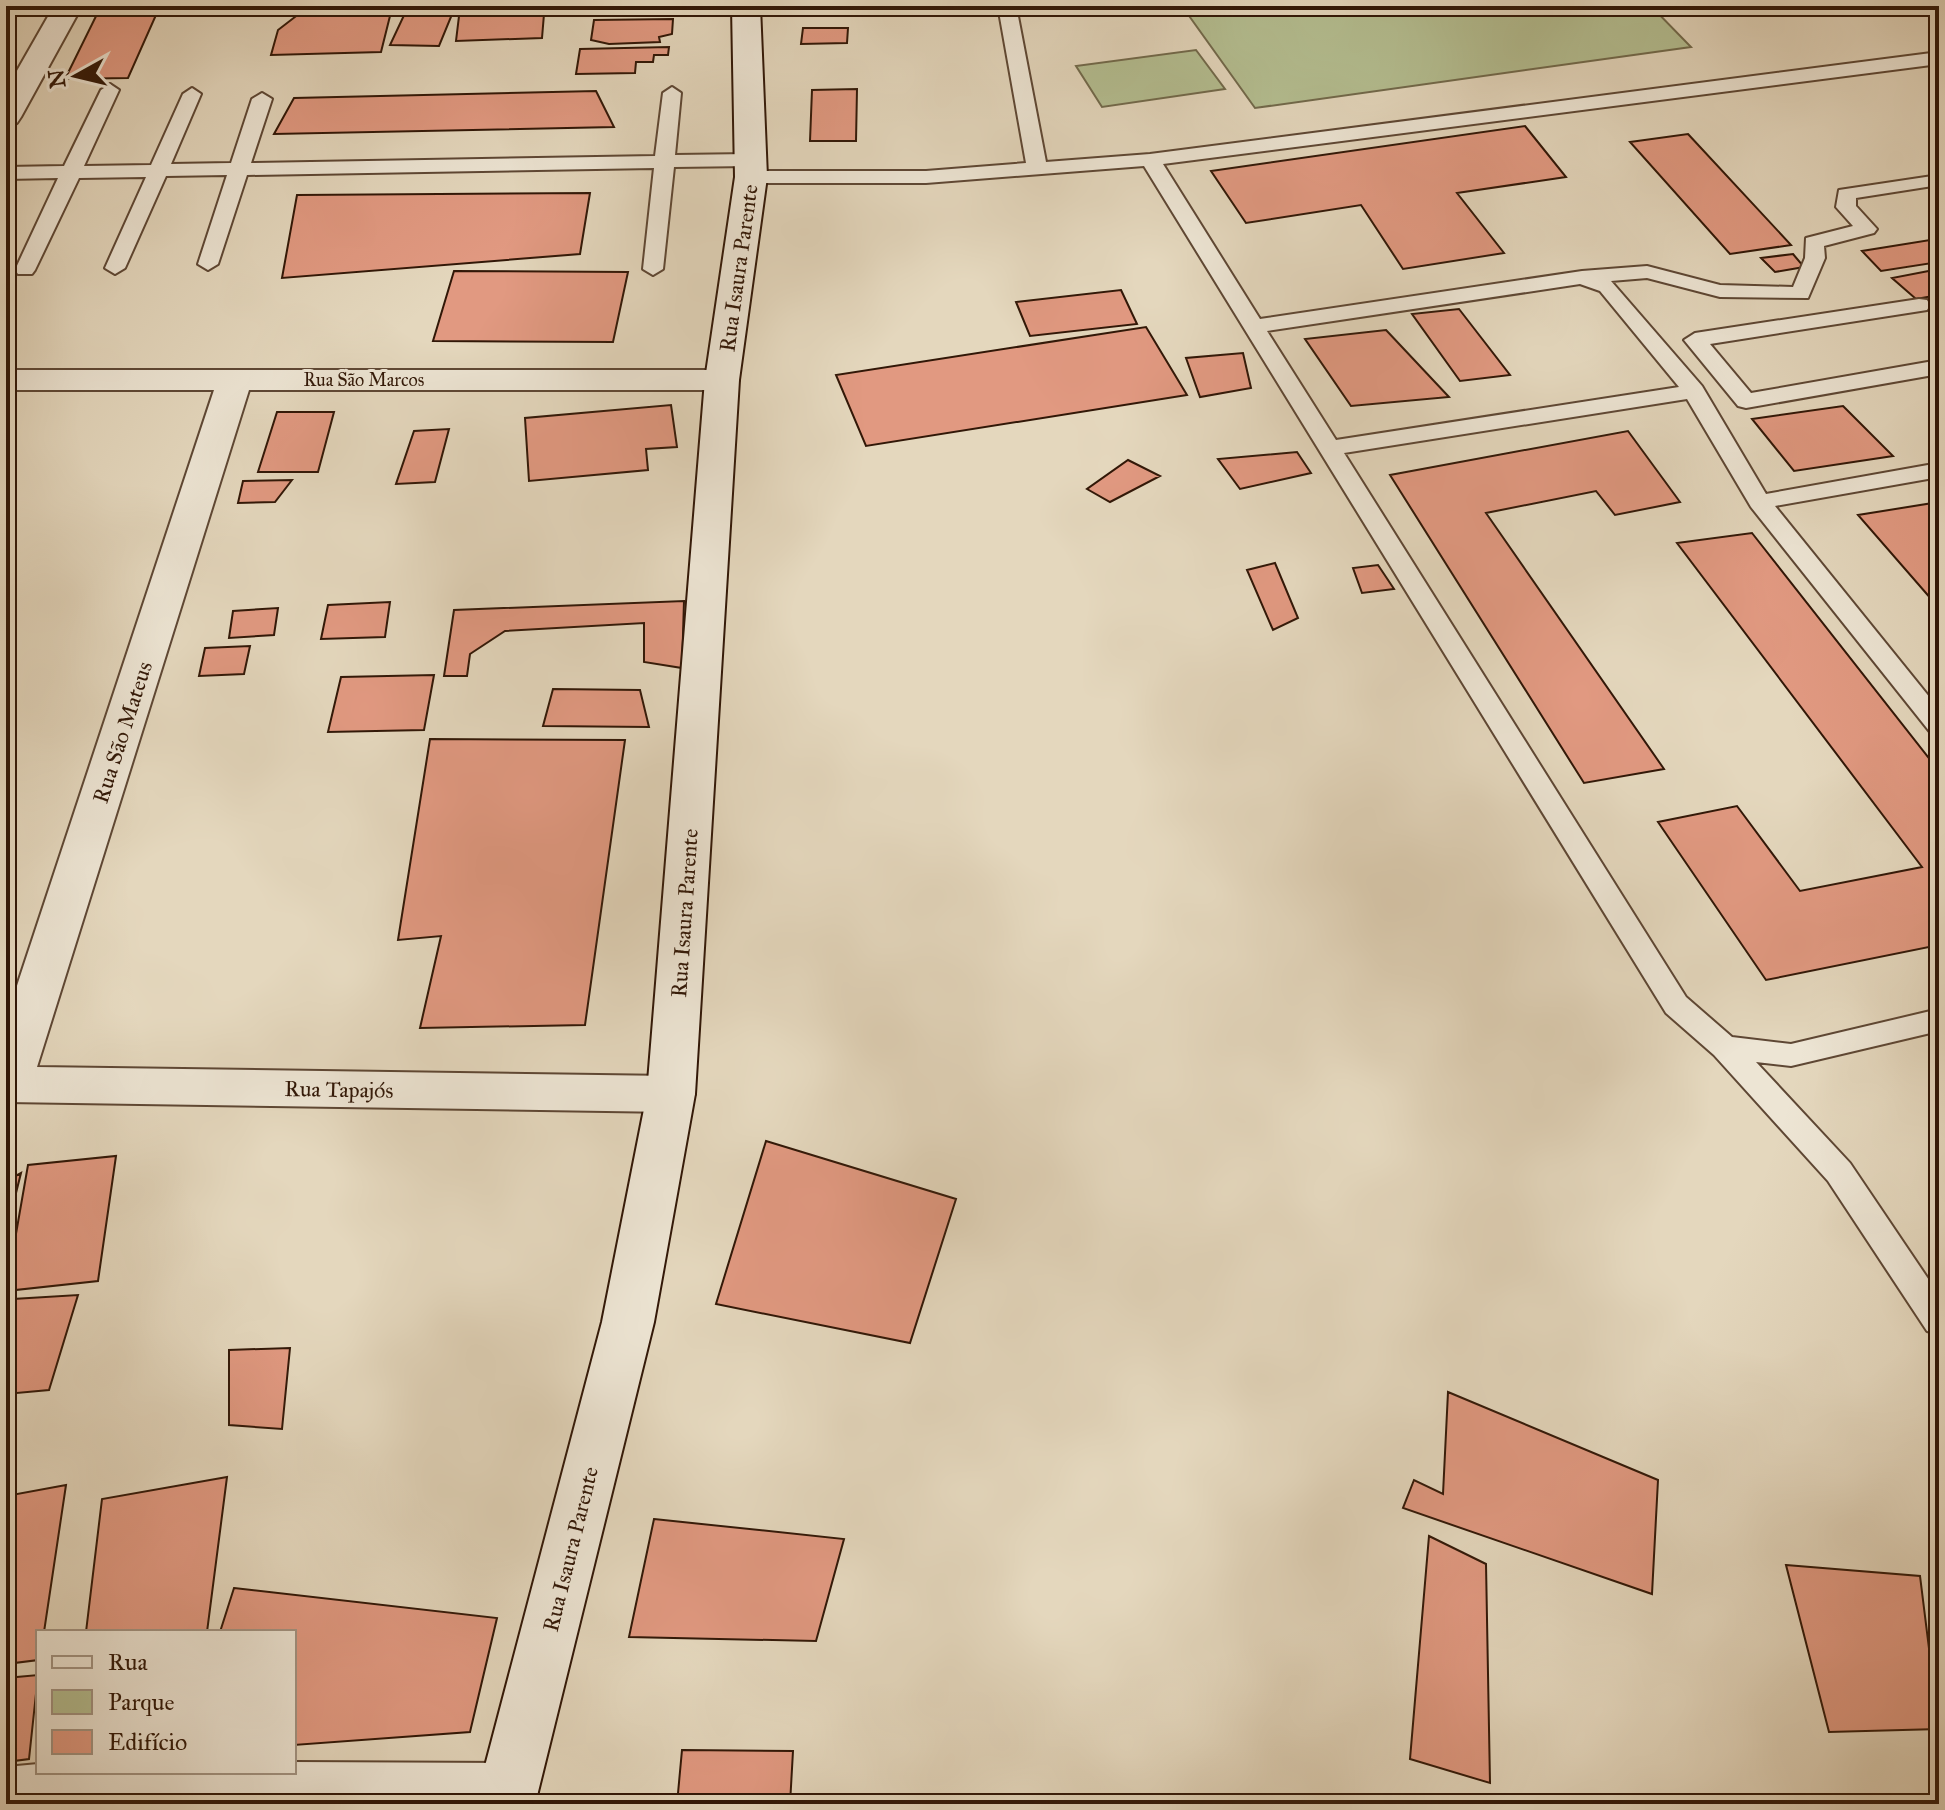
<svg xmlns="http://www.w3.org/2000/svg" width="1945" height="1810" font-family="'IM FELL Great Primer',serif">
<rect width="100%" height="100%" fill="#e4d7bd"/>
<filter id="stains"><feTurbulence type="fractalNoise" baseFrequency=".0025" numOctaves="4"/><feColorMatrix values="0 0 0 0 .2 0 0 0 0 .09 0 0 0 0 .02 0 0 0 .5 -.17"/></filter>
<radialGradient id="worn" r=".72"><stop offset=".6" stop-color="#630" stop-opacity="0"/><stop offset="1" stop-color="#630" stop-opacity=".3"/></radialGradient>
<path fill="#b4be91" stroke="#726a4c" stroke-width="2" d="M1182 6H1651L1691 47 1255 108Z
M1196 50 1225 89 1102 107 1076 66Z"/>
<path fill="#e19981" stroke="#311707" stroke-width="2" d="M101 6H160L128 78 65 79Z
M521 6H573L571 11H520Z
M592 6H669L668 15H590Z
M797 6H847V15L798 16Z
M483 7 503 8 508 15 544 14 542 38 456 41 460 8Z
M392 8 381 52 271 55 278 30 304 10Z
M406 11 453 12 439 46 390 45Z
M673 19 672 34 659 37 660 42 609 44 591 40 594 20Z
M803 28H848L847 43 801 44Z
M669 47 668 55H654L653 62H636L635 73 576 74 580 49Z
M857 89 856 141H810L812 90Z
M596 91 614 127 274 134 294 98Z
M1525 126 1566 177 1457 193 1504 253 1403 269 1361 205 1246 223 1211 171Z
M1688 134 1791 245 1730 254 1630 142Z
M590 193 580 254 282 278 297 195Z
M1930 240 1939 248V262L1881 271 1862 251Z
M1793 254 1804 267 1775 272 1761 258Z
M1939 269V295L1916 299 1892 278Z
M454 271 628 272 613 342 433 341Z
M1121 290 1137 324 1030 336 1016 302Z
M1459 309 1510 375 1460 381 1412 314Z
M1146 327 1187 395 866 446 836 375Z
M1386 330 1449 397 1351 406 1305 339Z
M1243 353 1251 388 1200 397 1186 358Z
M671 405 677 447 646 449 648 470 529 481 525 418Z
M1843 406 1893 456 1794 471 1752 419Z
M277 412H334L318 472H258Z
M449 429 435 482 396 484 414 431Z
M1628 431 1680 502 1615 515 1596 491 1486 513 1664 769 1584 783 1390 475Z
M1297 452 1311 473 1240 489 1218 459Z
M1128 460 1160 476 1110 502 1087 489Z
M292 480 275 502 238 503 243 481Z
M1939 502V608L1858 515Z
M1752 533 1939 771V945L1766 980 1658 822 1737 806 1800 891 1922 867 1677 543Z
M1275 563 1298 618 1273 630 1247 570Z
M1378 565 1394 589 1362 593 1353 568Z
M684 601 682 668 644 662V623L505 631 470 654 467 676H444L454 610Z
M390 602 385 637 321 639 328 605Z
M278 608 274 635 229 638 233 611Z
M250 646 244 674 199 676 205 648Z
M434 675 424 730 328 732 341 677Z
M553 689 640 690 649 727 543 726Z
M430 739 625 740 585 1025 420 1028 441 936 398 940Z
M766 1141 956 1199 910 1343 716 1304Z
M116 1156 98 1281 6 1291 28 1165Z
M21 1173 6 1233V1181Z
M78 1295 49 1390 6 1394V1328L13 1299Z
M290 1348 282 1429 229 1425V1350Z
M1448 1392 1658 1480 1652 1594 1403 1508 1414 1480 1443 1494Z
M227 1477 207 1632H86L102 1499Z
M66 1485 44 1632H38V1660L6 1664V1496Z
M654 1519 844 1539 816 1641 629 1637Z
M1429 1536 1486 1564 1490 1783 1410 1759Z
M1786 1565 1920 1576 1939 1729 1829 1732Z
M234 1588 497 1618 470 1732 294 1745V1632H220Z
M38 1675 29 1759 6 1762V1678Z
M682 1750 793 1751 790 1804H677Z"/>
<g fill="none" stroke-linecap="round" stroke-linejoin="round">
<defs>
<path id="lane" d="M998 6H1016L1046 162 1150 154 1939 52V64L1163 164 1260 319 1582 271 1647 266 1720 285 1793 287 1805 258 1806 238 1853 226 1836 207 1839 190 1939 175V185L1856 198V206L1877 229 1874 233 1824 246 1825 258 1808 298 1720 297 1647 278 1611 281 1702 386 1766 494 1939 463V477L1775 506 1939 709V735L1930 732 1751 507 1687 399 1344 453 1686 997 1732 1037 1791 1044 1939 1009V1031L1791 1066 1756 1062 1850 1163 1939 1295V1334L1927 1331 1828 1181 1714 1055 1666 1013 1144 166 926 183H751L741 177 751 171H926L1026 163ZM1580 284 1600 291 1679 387 1336 440 1267 331Z
M110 84 119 90 84 166 151 165 183 94 192 88 201 94 171 164 231 163 252 99 262 93 272 99 251 163 655 156 663 93 672 87 681 93 675 155 750 154 760 160 750 166 674 167 663 269 653 275 643 269 654 168 247 175 218 264 208 270 198 264 227 175 166 176 125 268 115 274 105 268 146 177 79 178 35 270 32 274H18L15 270 58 178 6 179V167L64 166 101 90Z
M1919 299 1927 300 1930 305 1927 310 1710 344 1751 393 1939 360V374L1746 408 1738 406 1684 340 1695 333Z"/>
<path id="street" d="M54 6H82L21 117 17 123 6 126V90Z
M6 370H722L734 373 739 380 734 387 722 390H249L37 1067 671 1076 688 1081 695 1094 688 1107 671 1112 6 1102V1019L214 390H6Z
M294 1762 508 1763 529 1771 538 1791 532 1804H6V1767L38 1764V1772H294Z"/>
<path id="secondary" d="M732 6H760L767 177 739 380 695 1094 654 1322 535 1804H475L602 1322 647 1094 705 380 735 177Z"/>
</defs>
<use href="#lane" stroke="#5e4734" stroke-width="4"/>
<use href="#street" stroke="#5e4734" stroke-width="4"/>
<use href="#secondary" stroke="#311707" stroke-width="4"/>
<use href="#lane" fill="#ede5d4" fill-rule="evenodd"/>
<use href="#street" fill="#ede5d4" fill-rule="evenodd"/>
<use href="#secondary" fill="#ede5d4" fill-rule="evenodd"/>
</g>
<g text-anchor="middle" stroke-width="6" stroke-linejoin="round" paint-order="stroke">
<g font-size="18" fill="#311707" stroke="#ede5d4">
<text x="364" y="386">Rua São Marcos</text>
</g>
<g font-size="22" fill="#311707" stroke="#ede5d4">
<text transform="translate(738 268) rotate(-82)" y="8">Rua Isaura Parente</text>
<text transform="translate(122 732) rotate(-72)" y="8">Rua São Mateus</text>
<text transform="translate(684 913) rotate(-86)" y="8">Rua Isaura Parente</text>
<text transform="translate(339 1089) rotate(1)" y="8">Rua Tapajós</text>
<text transform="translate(570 1549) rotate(-76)" y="8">Rua Isaura Parente</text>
</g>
</g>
<rect width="1945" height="1810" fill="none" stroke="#e4d7bd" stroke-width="32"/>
<rect x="8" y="8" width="1929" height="1794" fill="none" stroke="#311707" stroke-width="4"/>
<rect x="16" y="16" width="1913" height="1778" fill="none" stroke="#311707" stroke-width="2"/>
<rect x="36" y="1630" width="260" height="144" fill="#ede5d4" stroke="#a29382" stroke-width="2"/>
<rect x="52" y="1656" width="40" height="12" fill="#ede5d4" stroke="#a29382" stroke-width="2"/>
<text x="108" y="1670" font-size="24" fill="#311707">Rua</text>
<rect x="52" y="1690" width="40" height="24" fill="#b4be91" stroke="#a29382" stroke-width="2"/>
<text x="108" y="1710" font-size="24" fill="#311707">Parque</text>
<rect x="52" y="1730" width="40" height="24" fill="#e19981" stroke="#a29382" stroke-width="2"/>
<text x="108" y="1750" font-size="24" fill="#311707">Edifício</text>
<g transform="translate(76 76) rotate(262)" stroke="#ede5d4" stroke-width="6" paint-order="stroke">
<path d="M0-6L14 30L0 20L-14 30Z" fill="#311707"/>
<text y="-12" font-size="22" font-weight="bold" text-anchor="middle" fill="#311707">N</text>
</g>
<rect width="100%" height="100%" filter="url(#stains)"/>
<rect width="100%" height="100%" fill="url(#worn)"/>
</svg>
